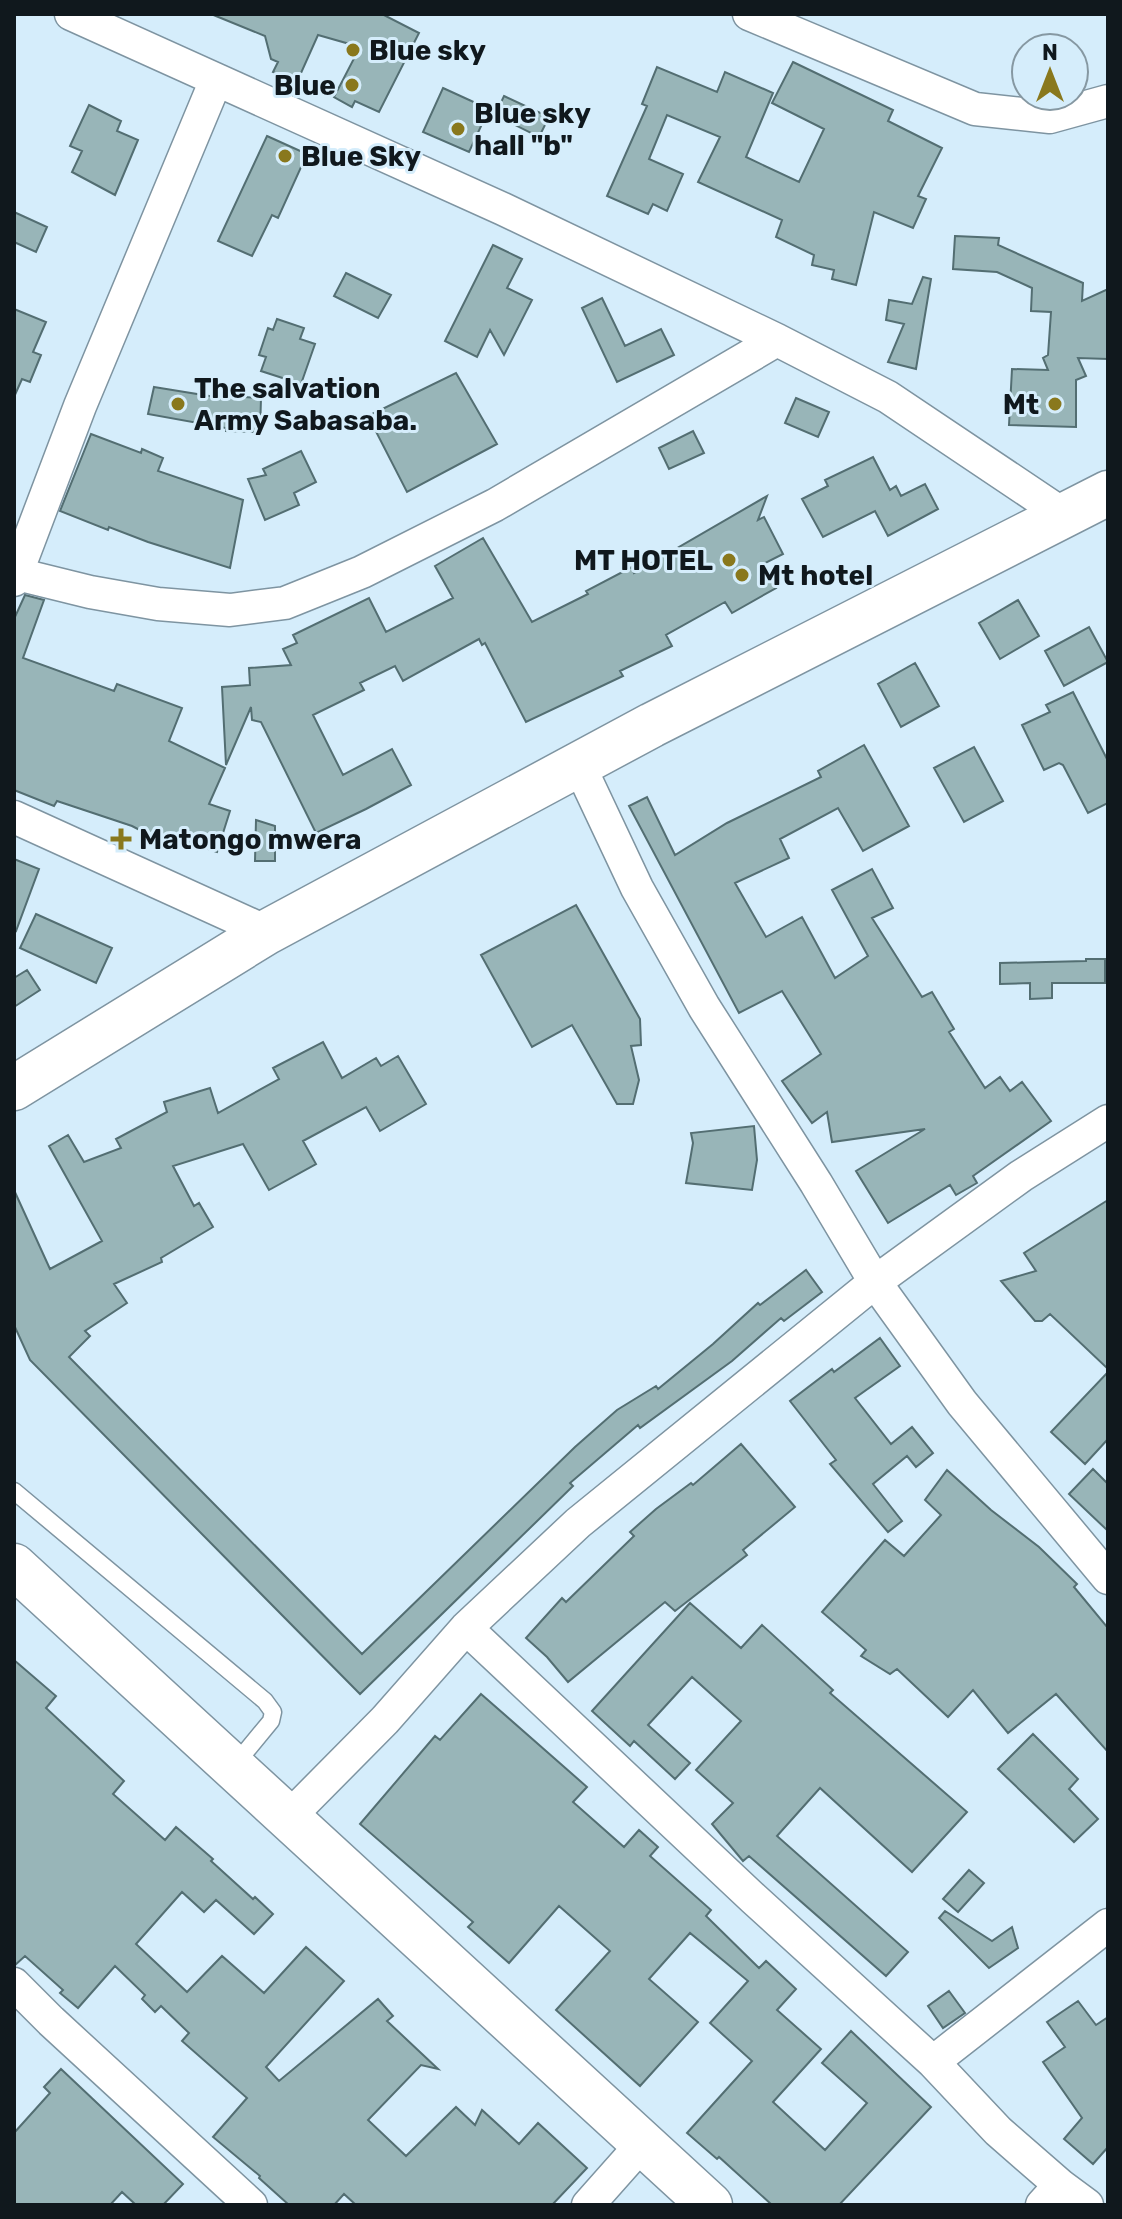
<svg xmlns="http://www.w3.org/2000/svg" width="1122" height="2219" font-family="Rubik,sans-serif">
<rect width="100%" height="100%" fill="#d5edfb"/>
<path fill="#98b5b8" stroke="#536e72" stroke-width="2" d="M211 14H382L419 33 379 112 355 101 352 107 334 97 360 47 318 35 297 82 273 72 278 62 271 59 265 36Z
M793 62 893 110 888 121 942 148 918 196 926 199 913 228 874 212 856 285 832 279 834 270 812 265 814 255 776 237 782 220 698 182 720 137 667 115 649 159 683 174 667 211 653 204 648 214 607 196 647 106 642 104 657 67 717 92 725 72 773 93 746 157 799 182 824 129 772 103Z
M443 88 489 109 469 152 423 132Z
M504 96 549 117 539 137 495 115Z
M89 105 121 121 117 131 138 140 115 195 72 172 82 151 70 146Z
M267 136 307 154 278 218 272 215 252 256 218 241Z
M14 212 47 227 36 252 14 242Z
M955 236 999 238 998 245 1083 283 1082 301 1108 289V359L1078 358 1086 376 1076 380V427L1009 425 1012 369 1048 370 1043 358 1048 355 1051 312 1031 311 1032 288 997 272 953 269Z
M493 245 522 259 507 288 532 300 504 355 490 330 477 357 445 341Z
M346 273 391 295 378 318 334 296Z
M923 277 931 279 916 369 888 362 904 324 886 320 889 300 912 304Z
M602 298 625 346 661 329 674 355 617 382 582 308Z
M14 309 46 322 33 352 41 355 30 382 22 379 14 397Z
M277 319 304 328 300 339 315 344 301 384 261 371 266 357 259 355 268 328 273 330Z
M456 373 497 444 407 492 368 416Z
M154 387 228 399V396L261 398 260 432 226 431V428L148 414Z
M796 398 829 412 818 437 785 423Z
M693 431 704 453 669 469 659 448Z
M91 434 141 453 142 449 163 458 158 471 243 500 230 568 148 542 109 527 108 530 60 511Z
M301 451 316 482 294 493 299 505 265 520 248 479 266 475 263 469Z
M873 457 890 490 896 486 901 496 925 484 938 509 888 536 875 511 823 537 802 499 828 486 825 480Z
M767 496 758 520 764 517 783 554 763 564 776 588 732 613 725 602 666 635 672 646 620 671 623 676 526 722 485 643 482 645 479 639 403 681 395 666 360 683 364 690 313 715 343 775 392 749 411 785 366 809 316 833 261 722 252 720 251 707 226 765 222 687 250 685 249 668 291 665 283 649 297 643 293 635 369 598 386 632 453 598 435 566 483 538 532 622 588 594 586 591 632 567 634 573Z
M25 595 44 600 23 658 114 691 117 684 182 708 169 741 225 768 209 804 230 811 217 852 168 836 165 843 132 826 57 801 54 806 14 790V619Z
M1018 600 1039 636 1000 659 979 623Z
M1089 627 1108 662 1064 686 1045 651Z
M915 663 939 706 901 727 878 684Z
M1073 692 1108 761V803L1088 813 1063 765 1059 763 1044 770 1022 725 1050 712 1046 705Z
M864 745 909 826 863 851 838 808 780 839 789 858 735 883 766 937 802 917 835 978 868 956 832 890 872 869 893 908 872 918 922 997 932 992 954 1029 949 1032 985 1088 1000 1077 1010 1091 1022 1082 1051 1121 973 1176 977 1183 956 1195 950 1185 888 1223 856 1171 925 1129 832 1142 827 1112 812 1123 782 1081 821 1054 782 991 739 1013 629 806 647 797 675 855 727 823 821 777 818 771Z
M974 747 1003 801 964 822 934 768Z
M256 820 275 826V861H255Z
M14 859 39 869 16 931 14 930Z
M576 905 640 1019 641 1045 631 1046 639 1080 633 1104H617L572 1025 532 1047 481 955Z
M36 914 112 948 96 983 20 948Z
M1086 959H1105V983H1052V998L1030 999V983L1000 984V963L1086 961Z
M27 970 40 990 14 1007V978Z
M323 1042 342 1078 376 1058 381 1066 398 1056 426 1104 380 1131 366 1107 303 1141 316 1164 269 1190 243 1144 173 1166 194 1206 199 1203 213 1227 161 1258 162 1262 114 1284 127 1303 85 1331 90 1336 69 1357 362 1654 575 1447 617 1410 656 1386 658 1389 713 1344 758 1303 760 1305 806 1270 822 1292 784 1321 781 1318 732 1361 640 1428 638 1425 570 1483 573 1486 360 1694 30 1360 14 1325V1190L50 1269 102 1241 49 1146 68 1135 84 1162 121 1148 116 1139 167 1112 164 1102 210 1088 218 1113 279 1079 273 1068Z
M754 1126 757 1160 752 1190 686 1183 693 1143 691 1133Z
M1108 1200V1369L1050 1314 1042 1321H1035L1001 1281 1036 1271 1024 1253Z
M880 1338 900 1366 855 1398 891 1444 912 1427 933 1453 916 1467 907 1456 873 1484 902 1521 888 1532 830 1464 836 1460 790 1401 832 1369 834 1372Z
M1108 1372V1439L1085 1464 1051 1432Z
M741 1444 795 1507 743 1550 747 1555 675 1611 665 1602 568 1682 547 1657 526 1638 562 1598 566 1602 634 1536 630 1532 656 1509 691 1483 693 1485Z
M1093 1469 1108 1484V1531L1069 1494Z
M947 1470 991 1510 1039 1547 1077 1584 1074 1587 1108 1628V1752L1056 1694 1008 1733 973 1690 948 1717 897 1669 890 1674 861 1656 866 1650 822 1612 885 1540 904 1556 941 1515 925 1500Z
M690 1603 741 1648 762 1625 833 1690 830 1693 967 1812 912 1872 820 1788 777 1836 908 1952 886 1976 749 1856 743 1861 712 1824 733 1803 696 1770 741 1721 692 1677 648 1725 690 1763 675 1779 634 1741 630 1746 592 1711Z
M14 1660 56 1696 46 1708 124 1781 113 1794 165 1840 176 1827 213 1859 211 1861 253 1899 255 1897 273 1914 254 1934 216 1900 204 1912 182 1892 136 1944 187 1992 222 1956 264 1993 306 1947 344 1981 266 2067 279 2081 378 1999 393 2016 387 2021 438 2069 421 2065 368 2120 406 2156 456 2107 475 2125 482 2110 519 2144 538 2123 587 2168 552 2205H356L344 2194 334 2205H289L259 2178 260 2176 213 2137 247 2098 182 2041 189 2033 161 2006 155 2012 142 1999 145 1995 115 1966 78 2008 60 1993 63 1990 25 1956 14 1966Z
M481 1694 587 1787 573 1802 624 1847 639 1830 658 1847 650 1856 711 1910 706 1916 759 1968 766 1961 796 1989 777 2010 821 2049 773 2102 825 2150 867 2103 822 2063 851 2031 931 2107 839 2205H772L719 2157 717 2159 687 2133 752 2061 710 2023 748 1981 690 1933 649 1979 698 2022 640 2086 556 2010 610 1951 559 1906 509 1963 468 1927 473 1922 360 1824 435 1736 440 1740Z
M1033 1734 1078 1779 1069 1789 1098 1819 1074 1842 998 1769Z
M969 1870 984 1883 958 1912 943 1899Z
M945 1911 992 1941 1012 1927 1018 1948 989 1968 939 1918Z
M949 1991 965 2013 943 2028 928 2006Z
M1078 2001 1096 2025 1108 2017V2147L1093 2164 1064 2139 1082 2118 1043 2062 1065 2047 1047 2022Z
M61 2069 183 2184 163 2205H136L122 2192 110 2205H14V2133L50 2093 44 2087Z"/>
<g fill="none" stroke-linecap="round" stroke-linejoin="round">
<defs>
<path id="lane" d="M14 1491 265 1701 273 1712 271 1721 233 1767"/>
<path id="street" d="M71 14 503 209 777 340 888 397 1064 515
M749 14 975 109 1050 117 1108 101
M17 574 90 592 158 604 230 610 285 603 362 572 495 505 777 340
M14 580 80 406 216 80
M579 765 637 888 704 1007 816 1183 875 1282 962 1403 1108 1578
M14 817 267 932
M466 1628 754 1899 933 2062
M288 1818 385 1720 466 1628 578 1523 875 1282 1021 1176 1108 1121
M14 1984 51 2021 251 2205
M1060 2185 1087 2205
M588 2205 643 2143
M1042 2205 1060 2185 998 2131 933 2062 1108 1925"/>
<path id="secondary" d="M14 1088 267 932 652 725 1108 493
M14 1566 710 2205"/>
</defs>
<use href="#lane" stroke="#7e94a1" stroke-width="19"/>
<use href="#street" stroke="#7e94a1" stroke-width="35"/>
<use href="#secondary" stroke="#7e94a1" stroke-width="47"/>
<use href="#lane" stroke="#fff" stroke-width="16"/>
<use href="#street" stroke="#fff" stroke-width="32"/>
<use href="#secondary" stroke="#fff" stroke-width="44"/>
</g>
<g fill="#89781d" stroke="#d5edfb" stroke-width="3">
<circle cx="353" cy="50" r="8"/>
<circle cx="352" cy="85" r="8"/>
<circle cx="458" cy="129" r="8"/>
<circle cx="285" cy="156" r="8"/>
<circle cx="178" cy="404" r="8"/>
<circle cx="1055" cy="404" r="8"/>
<circle cx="729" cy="560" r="8"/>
<circle cx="742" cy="575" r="8"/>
<path d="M117 827h8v8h8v8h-8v8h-8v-8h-8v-8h8z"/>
</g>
<g text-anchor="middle" stroke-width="6" stroke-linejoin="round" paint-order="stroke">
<g font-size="28" font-weight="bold" fill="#10181d" stroke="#d5edfb" text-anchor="start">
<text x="369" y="60">Blue sky</text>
<text x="336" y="95" text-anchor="end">Blue</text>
<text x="474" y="123">Blue sky<tspan x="474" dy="32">hall "b"</tspan></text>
<text x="301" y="166">Blue Sky</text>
<text x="194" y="398">The salvation<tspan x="194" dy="32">Army Sabasaba.</tspan></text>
<text x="1039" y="414" text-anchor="end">Mt</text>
<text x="713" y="570" text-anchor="end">MT HOTEL</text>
<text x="758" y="585">Mt hotel</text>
<text x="139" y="849">Matongo mwera</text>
</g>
</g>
<rect width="1122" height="2219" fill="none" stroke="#10181d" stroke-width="32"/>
<g transform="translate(1050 72)"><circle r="38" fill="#d5edfb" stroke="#8698a2" stroke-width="2"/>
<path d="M0-6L14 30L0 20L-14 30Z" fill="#89781d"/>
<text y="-12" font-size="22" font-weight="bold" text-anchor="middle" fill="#10181d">N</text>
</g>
</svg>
